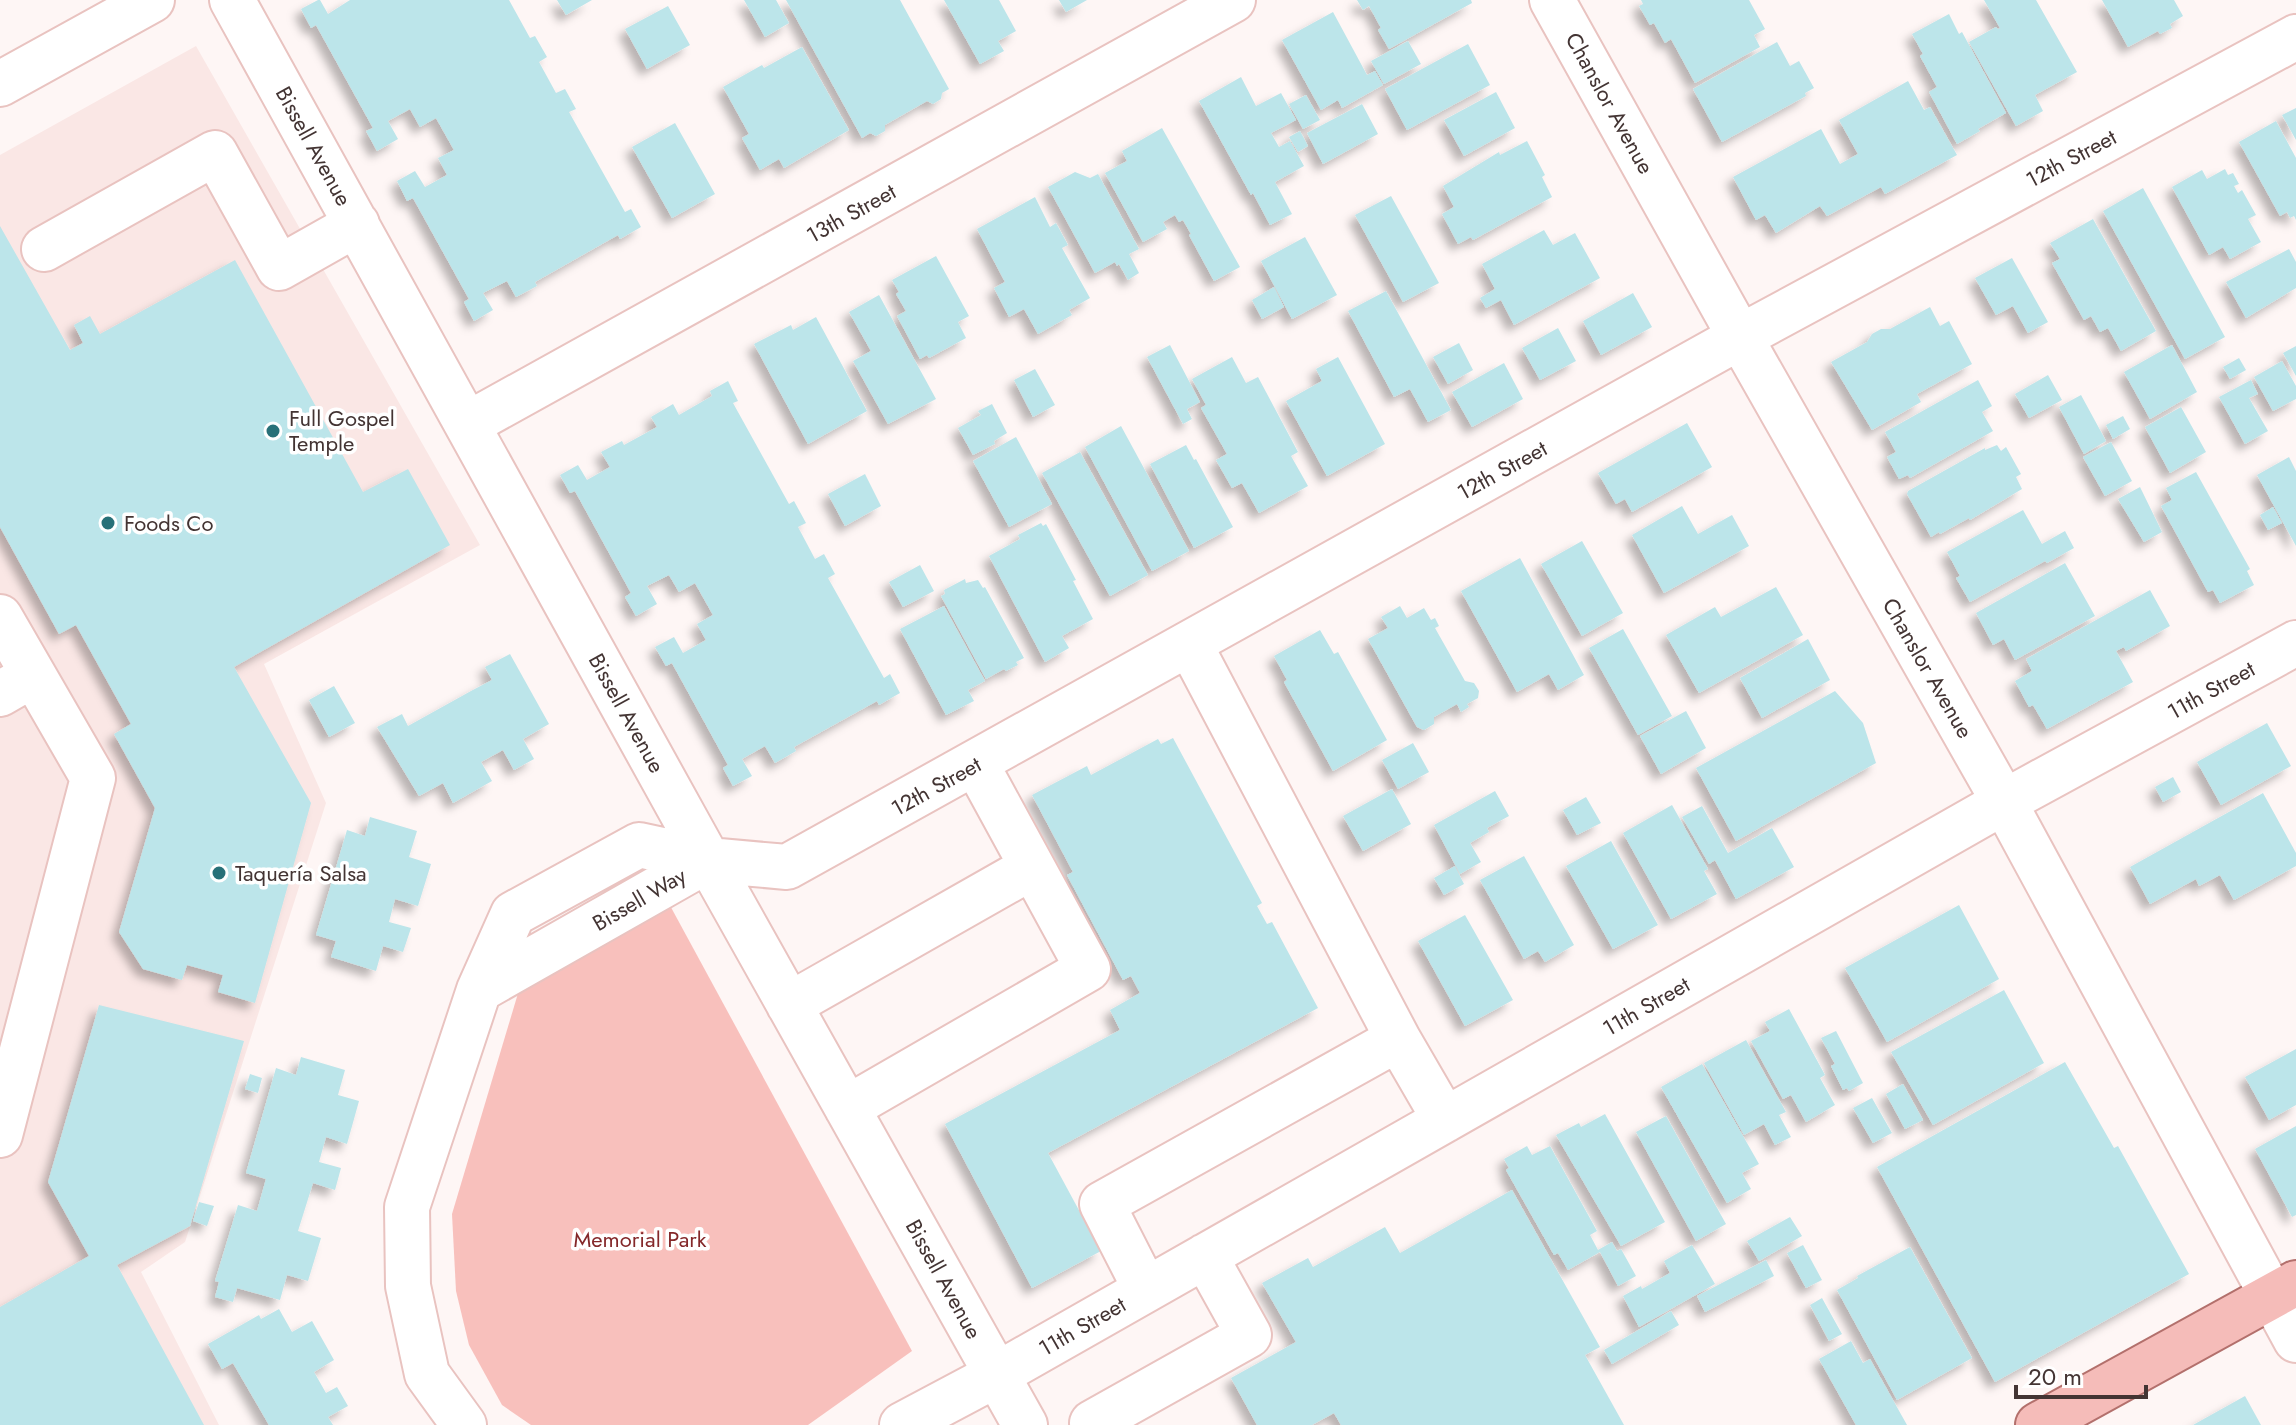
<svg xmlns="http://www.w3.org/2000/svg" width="2296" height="1425" font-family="Jost,sans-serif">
<defs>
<filter id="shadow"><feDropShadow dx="-7" dy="7" stdDeviation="4" flood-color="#0004"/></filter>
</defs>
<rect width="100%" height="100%" fill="#fef6f5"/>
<path fill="#fae7e5" d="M196 46 480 545 264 664 326 803 185 1242 141 1272 219 1425H0V155Z"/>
<path fill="#f8c0bc" d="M667 900 912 1351 808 1425H531L502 1405 469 1345 456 1291 452 1214 522 980Z"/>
<path fill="#bce5ea" filter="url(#shadow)" d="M318 0H320L328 14 350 0H509L530 38 535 36 547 57 539 62 556 93 565 89 576 109 569 112 625 212 631 209 641 227 620 239 618 235 535 282 537 286 516 297 507 281 483 293 493 310 474 321 464 302 469 299 413 198 407 201 397 181 415 171 425 187 447 175 438 158 454 150 436 118 420 127 410 109 388 121 398 139 377 151 366 131 373 128 316 25 311 28 301 9Z
M557 0H592L566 15Z
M744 0H776L789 23 765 37Z
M786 0H900L949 89 942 93 941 99 933 104 927 101 885 125V131L876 136 870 133 862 138Z
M944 0H999L1016 31 998 41 1004 51 980 64Z
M1059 0H1087L1066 12Z
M1357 0H1471L1472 3 1389 49 1378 30 1381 28 1369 6 1363 10Z
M1641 0H1749L1765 29 1754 35 1760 47 1695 83 1671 39 1665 43 1654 23 1650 25 1639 6 1643 4Z
M1984 0H2036L2077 72 2035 95 2043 111 2016 126 1969 42 1996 27 1998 29 2000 28Z
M2102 0H2174L2183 16 2170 24 2172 28 2160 34 2158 31 2128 47Z
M668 6 690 45 647 69 625 29Z
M1333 12 1367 75 1375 71 1383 85 1342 108 1338 100 1321 110 1282 40Z
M1949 14 1959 34 1962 32 2006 113 1978 129 1980 131 1957 144 1929 92 1937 87 1920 56 1923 54 1912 34Z
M1408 41 1421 64 1384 84 1371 61Z
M1777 42 1790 66 1799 61 1814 88 1805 93 1806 96 1722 142 1693 89Z
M1468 44 1490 85 1407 130 1385 89Z
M802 47 849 130 784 168 779 159 760 170 742 138 749 134 723 87 762 65 764 68Z
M1241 77 1256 106 1281 93 1296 120 1271 133 1279 147 1290 141 1304 166 1275 182 1292 214 1270 225 1253 193 1251 195 1199 101Z
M1908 81 1924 110 1930 107 1957 155 1885 194 1881 187 1827 216 1820 206 1776 233 1765 215 1756 220 1733 177 1821 129 1840 164 1858 154 1839 120Z
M1496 92 1515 128 1464 156 1444 120Z
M1306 95 1320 120 1303 129 1289 104Z
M1362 104 1378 134 1323 164 1307 133Z
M2296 108V140L2282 115Z
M2276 121 2296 158V220L2294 216 2290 218 2287 212 2280 216 2239 142Z
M675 123 715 194 672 218 632 147Z
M1162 128 1240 267 1214 281 1189 235 1191 234 1183 220 1179 222 1175 215 1163 222 1167 229 1143 242 1105 173 1127 161 1122 151Z
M1300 131 1308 146 1298 152 1289 137Z
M1527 141 1545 175 1542 177 1552 197 1473 240 1471 237 1458 244 1442 214 1454 207 1443 186 1499 152 1500 155Z
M2225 169 2228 175 2233 173 2239 184 2234 186 2238 193 2242 190 2256 215 2248 219 2261 242 2230 259 2223 247 2209 255 2172 187 2202 170 2207 179Z
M1075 172 1090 178 1098 174 1139 249 1129 254 1139 273 1128 280 1119 264 1117 266 1115 262 1095 273 1048 187Z
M2143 188 2225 337 2185 359 2103 211Z
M1391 196 1439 283 1403 302 1355 215Z
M1035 197 1050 227 1056 223 1068 245 1062 248 1090 298 1069 310 1072 315 1038 334 1024 309 1009 317 994 288 1005 282 977 229Z
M2093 219 2156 331 2121 351 2108 328 2100 332 2091 316 2084 320 2052 263 2060 259 2050 243Z
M0 226 70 350 83 343 74 325 90 316 100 334 235 260 363 492 408 469 450 545 234 667 311 803 255 1003 218 992 223 975 187 965 182 980 143 969 119 932 155 808 114 734 131 724 76 625 59 634 0 527Z
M1544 230 1553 245 1575 233 1600 278 1514 325 1501 300 1486 308 1480 298 1495 289 1482 264Z
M1305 237 1337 295 1292 319 1261 261Z
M2289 249 2296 262V288L2246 318 2226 282Z
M936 256 969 316 958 322 966 338 929 358 927 355 920 359 897 316 906 311 896 294 899 292 892 280Z
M2012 258 2048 322 2028 333 2013 306 1996 315 1975 278Z
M1274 287 1284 307 1262 319 1252 300Z
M1386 291 1451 410 1428 422 1410 389 1394 397 1348 311Z
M1633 293 1652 327 1601 355 1583 321Z
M879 295 936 399 888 424 853 361 871 351 849 312Z
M1930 307 1940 326 1949 321 1972 364 1917 394 1921 402 1872 430 1831 362 1867 342 1872 334 1881 329H1890Z
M816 317 867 411 808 444 754 344 791 325 793 330Z
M1558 328 1576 361 1540 380 1522 348Z
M1459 343 1473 370 1448 384 1433 357Z
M1170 345 1200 402 1187 409 1192 419 1183 424 1147 357Z
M2172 345 2197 392 2150 419 2124 372Z
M2296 346V376L2283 353Z
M1232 357 1246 383 1258 377 1298 452 1291 456 1308 486 1259 513 1242 483 1232 488 1216 460 1227 454 1201 408 1206 405 1192 379Z
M1338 357 1385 444 1327 476 1286 401 1322 381 1316 369Z
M2239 358 2246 370 2230 379 2223 367Z
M2282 361 2296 386V399L2273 411 2254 377Z
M1504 363 1523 399 1472 427 1452 392Z
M1035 369 1055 405 1033 417 1014 380Z
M2048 375 2062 400 2029 418 2015 394Z
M1978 380 1992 406 1982 412 1993 431 1910 478 1908 475 1899 479 1887 457 1896 452 1885 432Z
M2251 380 2258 394 2249 398 2268 431 2245 444 2219 397Z
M728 381 738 401 733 403 789 504 794 501 806 523 798 527 815 559 824 554 835 574 828 578 884 678 890 674 900 693 879 705 877 701 794 747 796 751 775 763 765 746 742 759 752 776 733 786 723 768 728 765 672 663 666 666 655 647 674 637 683 653 706 640 697 624 713 615 695 583 679 592 669 575 647 586 657 604 636 616 625 597 631 593 575 491 570 493 560 475 578 465 587 480 610 467 601 452 622 441 624 445 657 427 651 417 673 404 679 415 712 396 710 391Z
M2081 395 2106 441 2084 454 2059 407Z
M992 404 1007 433 994 441 995 444 973 455 958 428 981 415 978 411Z
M2181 407 2206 452 2170 473 2145 427Z
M2123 416 2130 429 2113 439 2106 425Z
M1687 423 1712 467 1632 512 1625 499 1616 504 1598 473Z
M1121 426 1189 551 1152 571 1085 447Z
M1016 437 1052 504 1009 527 973 461Z
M2111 442 2132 481 2105 496 2083 457Z
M1186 445 1194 460 1196 459 1233 527 1194 548 1150 464Z
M1997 445 2001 451 2006 447 2021 474 2016 477 2022 489 1970 520 1969 518 1940 534 1939 532 1931 537 1907 494 1908 491 1985 448V450Z
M1080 452 1148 575 1110 596 1042 473Z
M2289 457 2296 471V546L2257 475Z
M2196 472 2250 569 2247 571 2254 585 2220 603 2213 590 2208 592 2161 506 2172 500 2166 488Z
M865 474 881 506 845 526 828 494Z
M2140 487 2162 532 2144 542 2118 499Z
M1682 506 1698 534 1732 515 1749 546 1664 593 1632 535Z
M2273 507 2282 523 2268 530 2260 515Z
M2023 510 2042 544 2065 531 2074 548 2047 563 2045 561 1970 602 1956 578 1960 576 1947 552Z
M1041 523 1043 526 1046 524 1076 580 1073 581 1093 619 1062 636 1069 648 1045 662 989 556 1020 539 1018 535Z
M1582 541 1623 613 1582 636 1541 564Z
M1520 558 1584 675 1558 690 1549 674 1517 692 1461 591Z
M2065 563 2095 616 2015 660 2004 639 1993 645 1976 613Z
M920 565 934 591 903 607 889 582Z
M965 579 966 583 978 580 983 588 985 587 1024 658 1016 662 1018 665 1006 671 1004 669 986 679 941 596 945 594 944 590Z
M1776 587 1803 635 1699 693 1666 635 1715 607 1721 617Z
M2150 590 2170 626 2126 651 2124 647 2116 651 2133 682 2047 729 2033 705 2029 707 2015 681 2032 671 2026 659Z
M944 606 985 681 968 690 974 701 946 715 900 629Z
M1400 606 1407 618 1424 608 1431 620 1435 618 1439 626 1435 628 1465 681 1474 683 1479 691 1478 698 1467 704 1469 707 1461 712 1457 704 1434 717V724L1424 730 1417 727 1368 639 1388 628 1381 617Z
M1623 629 1672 716 1638 735 1589 648Z
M1320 630 1334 654 1338 652 1387 740 1333 771 1284 682 1287 680 1274 656Z
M1808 639 1830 680 1762 718 1740 678Z
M510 654 549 724 523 739 534 759 514 770 503 750 481 762 492 781 453 803 443 783 419 796 377 727 402 714 408 726 471 691 492 680 485 667Z
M334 686 355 723 329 737 309 700Z
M1835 691 1863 723 1876 763 1736 841 1696 768Z
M1686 711 1706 748 1661 774 1640 736Z
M2267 723 2291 766 2221 805 2197 762Z
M1173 738 1262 903 1257 906 1267 924 1272 922 1318 1008 1048 1153 1101 1251 1032 1288 945 1124 1120 1030 1110 1010 1140 993 1131 976 1123 980 1067 875 1073 872 1032 795 1087 766 1091 775 1158 739 1161 744Z
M1413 743 1429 772 1398 789 1382 760Z
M2173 777 2181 792 2163 802 2155 787Z
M1392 789 1411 824 1363 851 1343 816Z
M1495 791 1509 816 1487 828 1489 832 1470 843 1481 862 1460 874 1434 825Z
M2263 793 2296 853V866L2234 900 2220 875 2199 886 2196 879 2150 904 2130 867Z
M1586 797 1601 823 1577 835 1563 810Z
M1672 805 1708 869 1704 871 1717 894 1671 919 1623 833Z
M1702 806 1728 853 1772 828 1794 867 1736 899 1715 860 1709 864 1682 817Z
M370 817 417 831 409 857 431 864 418 906 395 899 389 922 411 928 403 952 383 946 376 971 331 957 336 941 316 935 347 830 365 836Z
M1611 841 1658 925 1613 949 1566 866Z
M1524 856 1574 945 1545 962 1538 951 1524 959 1480 880Z
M1455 866 1464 884 1444 895 1434 878Z
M1959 905 1999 979 1887 1042 1845 968Z
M1465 915 1513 1000 1465 1026 1418 941Z
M2004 990 2044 1063 1933 1125 1891 1052Z
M99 1005 244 1041 190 1226 117 1265 204 1425H0V1307L89 1256 48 1182Z
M1789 1009 1825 1075 1820 1078 1835 1105 1806 1122 1791 1095 1783 1099 1751 1041 1770 1031 1765 1022Z
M1836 1031 1863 1083 1849 1091 1847 1088 1843 1090 1831 1066 1835 1064 1821 1038Z
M1746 1040 1786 1112 1779 1115 1791 1137 1775 1145 1764 1124 1744 1135 1704 1063Z
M2296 1049V1105L2269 1120 2245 1077Z
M301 1057 345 1070 338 1095 359 1101 347 1144 326 1137 319 1162 341 1168 335 1190 313 1183 298 1231 321 1238 308 1281 287 1275 280 1300 237 1288 233 1302 215 1297 219 1282 215 1281 238 1205 257 1211 266 1179 246 1173 276 1068 296 1075Z
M2065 1062 2114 1148 2118 1146 2189 1274 1995 1382 1877 1167Z
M1702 1064 1759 1164 1742 1173 1751 1189 1727 1203 1661 1087Z
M250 1074 262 1078 258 1093 245 1089Z
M1903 1084 1923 1120 1905 1129 1886 1094Z
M1872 1098 1892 1133 1873 1143 1853 1108Z
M1605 1114 1665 1222 1621 1246 1556 1135 1579 1123 1581 1127Z
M1666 1116 1726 1224 1696 1241 1636 1132Z
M2296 1126V1215L2292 1217 2255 1149Z
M1527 1146 1532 1155 1550 1146 1597 1231 1590 1235 1598 1250 1612 1242 1617 1251 1621 1249 1636 1276 1618 1286 1600 1252 1568 1270 1558 1253 1554 1255 1506 1170 1509 1168 1504 1159Z
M1512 1190 1600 1347 1585 1355 1624 1425H1341L1334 1413 1312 1425H1257L1231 1378 1296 1342 1262 1283 1308 1258 1313 1267 1385 1227 1400 1253Z
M199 1202 214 1206 207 1226 193 1221Z
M1790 1217 1802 1236 1759 1261 1747 1241Z
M1692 1245 1715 1284 1639 1327 1623 1296 1641 1286 1642 1289 1670 1273 1664 1261Z
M1803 1245 1822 1280 1806 1288 1787 1253Z
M1910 1247 1972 1358 1897 1400 1837 1290 1858 1278 1857 1276Z
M1766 1260 1774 1276 1705 1312 1697 1296Z
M1822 1298 1842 1334 1829 1341 1810 1305Z
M279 1309 292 1332 312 1321 334 1360 314 1372 326 1393 337 1387 348 1406 328 1417 333 1425H269L233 1363 222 1369 208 1344 259 1315 261 1319Z
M1671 1311 1679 1325 1612 1364 1604 1350Z
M1851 1341 1863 1363 1870 1359 1907 1425H1856L1819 1359Z
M2245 1396 2261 1425H2193Z"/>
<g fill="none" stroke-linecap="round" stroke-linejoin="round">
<defs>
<path id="minor" d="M232 0 708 860 1025 1425
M1552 0 1740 337 2004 802 2296 1340
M0 84 152 0
M44 249 215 153 279 268 357 224
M468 424 1233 0
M0 617 93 778 0 1135
M0 694 33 675
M479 990 708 860
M789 1005 1032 867
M1398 1039 1445 1120
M847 1108 1088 969 976 764
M1146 1290 1102 1204 1398 1039 1190 645
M1092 1423 1249 1335 1205 1256
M464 1425 427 1374 408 1286 407 1207 479 990 513 914 639 845 708 860 787 867 1740 337 2296 37
M902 1425 998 1374 2004 802 2296 643"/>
<path id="major" d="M2038 1425 2296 1283"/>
</defs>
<use href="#minor" stroke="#e9c3c0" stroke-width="48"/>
<use href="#major" stroke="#b3706c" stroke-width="48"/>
<use href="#minor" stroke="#fff" stroke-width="44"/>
<use href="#major" stroke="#f5bcb9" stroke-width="44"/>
</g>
<g fill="#277078" stroke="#fff" stroke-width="3">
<circle cx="273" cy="431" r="8"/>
<circle cx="108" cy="523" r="8"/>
<circle cx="219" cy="873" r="8"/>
</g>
<g text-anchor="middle" stroke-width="7" stroke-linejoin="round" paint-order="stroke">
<g font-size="22" fill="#433433" stroke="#fff">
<text transform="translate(1610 103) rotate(61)" y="8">Chanslor Avenue</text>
<text transform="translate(314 146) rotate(61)" y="8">Bissell Avenue</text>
<text transform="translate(2071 158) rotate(-28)" y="8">12th Street</text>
<text transform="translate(851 213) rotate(-29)" y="8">13th Street</text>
<text transform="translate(1502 470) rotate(-29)" y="8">12th Street</text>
<text transform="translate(1928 668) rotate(60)" y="8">Chanslor Avenue</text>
<text transform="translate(2211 690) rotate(-29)" y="8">11th Street</text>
<text transform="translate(627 713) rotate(61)" y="8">Bissell Avenue</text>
<text transform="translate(936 786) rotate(-29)" y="8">12th Street</text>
<text transform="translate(639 899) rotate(-30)" y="8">Bissell Way</text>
<text transform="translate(1646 1006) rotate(-30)" y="8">11th Street</text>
<text transform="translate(944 1279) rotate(61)" y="8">Bissell Avenue</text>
<text transform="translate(1082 1326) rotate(-30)" y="8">11th Street</text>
</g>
<g font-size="22" fill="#433433" stroke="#fff" text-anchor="start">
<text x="289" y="426">Full Gospel<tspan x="289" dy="25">Temple</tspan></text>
<text x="124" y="531">Foods Co</text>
<text x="235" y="881">Taquería Salsa</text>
</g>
<g font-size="22" fill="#84282a" stroke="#fff">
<text x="640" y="1247">Memorial Park</text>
</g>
</g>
<path d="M2016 1385v12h130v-12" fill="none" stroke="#433433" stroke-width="4"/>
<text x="2028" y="1385" font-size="24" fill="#433433" stroke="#ffffff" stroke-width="6" paint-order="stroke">20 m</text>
</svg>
